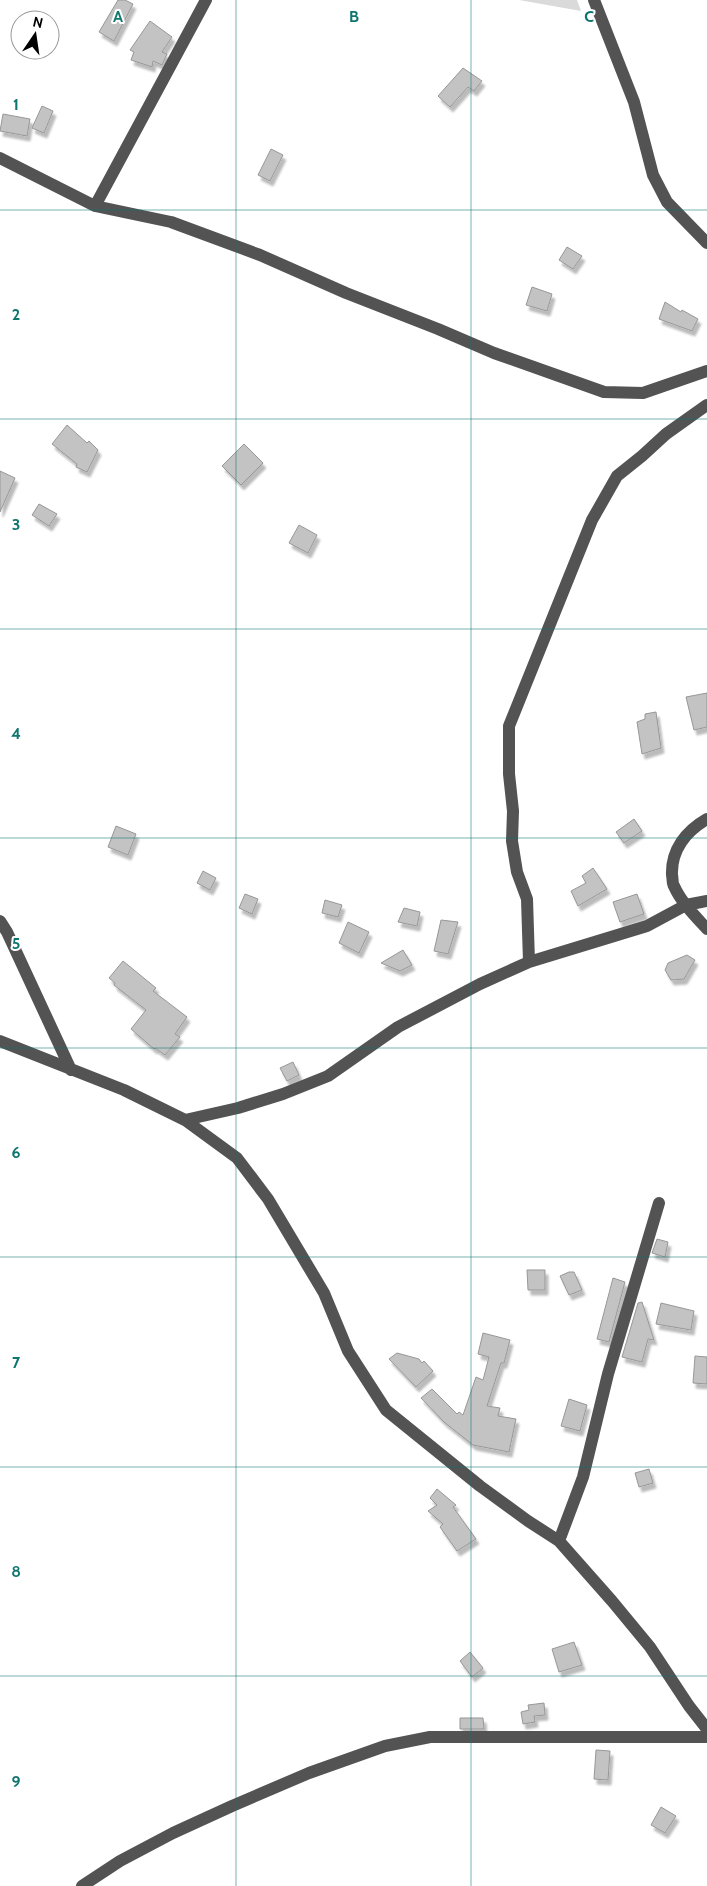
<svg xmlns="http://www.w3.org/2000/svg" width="707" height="1886" font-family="Cabin,sans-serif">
<defs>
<filter id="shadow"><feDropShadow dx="3" dy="5" stdDeviation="1" flood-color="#0004"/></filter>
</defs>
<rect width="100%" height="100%" fill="#fff"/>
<path fill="#dadada" d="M519 0H577L581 11Z"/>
<path fill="#c3c3c3" stroke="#979797" filter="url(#shadow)" d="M118 0H125L133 4 114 41 99 32Z
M150 21 172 37 162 52 167 54 162 65 153 61 152 67 131 60 134 52 130 50Z
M463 68 482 81 474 91 468 87 450 107 438 96Z
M42 106 53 111 44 133 32 128Z
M3 114 30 119 27 136 0 131Z
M271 149 283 155 270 181 258 175Z
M567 247 582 256 573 269 559 260Z
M532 287 552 294 547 311 526 305Z
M665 302 681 312 682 310 698 319 692 331 659 319Z
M67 425 87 443 89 441 98 450 87 472 76 467 77 464 52 444Z
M244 444 263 463 241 485 222 466Z
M0 471 15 478 0 512Z
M39 504 57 514 49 526 32 515Z
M299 525 317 535 308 553 289 543Z
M707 693V727L694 730 686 697Z
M656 712 661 748 642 754 637 722 645 719V714Z
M634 819 642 831 624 843 616 832Z
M116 826 136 834 128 855 108 847Z
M593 868 607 889 578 906 571 891 586 883 582 876Z
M203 871 216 878 210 890 197 883Z
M245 894 258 899 252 914 239 908Z
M637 894 644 914 620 922 613 902Z
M325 900 342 905 338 917 322 913Z
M404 908 420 912 417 926 398 922Z
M441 920 458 922 448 954 434 951Z
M348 922 369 932 359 953 339 943Z
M403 950 412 965 400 971 381 963Z
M687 955 695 960 684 979 671 980 665 970 668 963Z
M123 961 156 988 153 991 187 1017 175 1034 180 1037 165 1055 155 1048 154 1049 131 1029 146 1010 114 985 115 983 109 978Z
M293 1062 299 1075 287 1081 280 1068Z
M657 1239 668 1242 665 1257 652 1253Z
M527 1270H545V1290H528Z
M569 1272H574L582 1290 569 1295 560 1276Z
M613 1278 625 1282 609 1342 597 1339Z
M642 1302 654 1340 648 1339 642 1362 622 1357 638 1303Z
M661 1303 694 1311 691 1330 656 1324Z
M483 1333 510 1340 504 1363H501L487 1406 500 1408 498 1416 516 1419 509 1452 473 1445 444 1422 421 1398 432 1389 457 1414 459 1412 463 1415 476 1377 483 1380 489 1357 478 1354Z
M397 1353 419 1359 422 1363 424 1361 433 1371 416 1387 389 1359Z
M695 1356 707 1357V1384L693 1383Z
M569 1399 587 1405 580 1431 561 1426Z
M649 1469 653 1483 639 1487 635 1473Z
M437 1489 456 1505 453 1507 476 1539 457 1551 440 1527 443 1524 428 1511 437 1505 430 1498Z
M574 1642 582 1665 559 1672 552 1649Z
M470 1652 483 1668 472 1677 460 1661Z
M544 1703 545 1715 534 1716 535 1722 523 1724 521 1712 529 1710 528 1705Z
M460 1718H483L484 1729H460Z
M596 1750 610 1751 608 1780 594 1779Z
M661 1807 676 1816 665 1833 651 1825Z"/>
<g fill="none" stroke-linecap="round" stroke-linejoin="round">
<path stroke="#535353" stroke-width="12" d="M594 0 634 102 653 175 667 202 707 243
M0 158 95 206 171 222 260 255 346 293 438 329 494 353 604 392 643 393 707 371
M95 206 206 0
M707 819C686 831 671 850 672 875 673 879 672 883 674 886 681 902 695 916 707 929
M0 921 7 932 71 1070
M529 962 527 899 517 872 512 841 513 811 509 774V726L592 520 617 476 642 456 666 434 707 405
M0 1041 124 1090 185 1120 237 1158 268 1199 324 1293 348 1351 386 1410 480 1486 528 1521 559 1541 612 1601 650 1647 689 1706 707 1729
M185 1120 238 1108 283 1094 328 1076 398 1027 480 984 529 962 647 926 686 905 707 901
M559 1541 583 1477 608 1374 659 1203
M82 1886 120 1861 173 1833 232 1806 309 1773 385 1746 430 1737H707"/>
</g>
<path fill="none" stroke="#0f766e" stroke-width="1" stroke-opacity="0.55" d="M236 0V1886M471 0V1886M0 210H707M0 419H707M0 629H707M0 838H707M0 1048H707M0 1257H707M0 1467H707M0 1676H707"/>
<g font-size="16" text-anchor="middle" font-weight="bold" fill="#0f766e" stroke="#fff" stroke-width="4" stroke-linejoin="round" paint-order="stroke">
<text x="118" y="22">A</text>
<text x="354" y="22">B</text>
<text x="589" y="22">C</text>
<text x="16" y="110">1</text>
<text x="16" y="320">2</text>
<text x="16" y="530">3</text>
<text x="16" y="739">4</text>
<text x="16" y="949">5</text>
<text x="16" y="1158">6</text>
<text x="16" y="1368">7</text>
<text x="16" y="1577">8</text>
<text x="16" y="1787">9</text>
</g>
<g transform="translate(35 35) rotate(13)"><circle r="24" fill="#ffffff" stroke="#999999"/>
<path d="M0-4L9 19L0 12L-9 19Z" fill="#000000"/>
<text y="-8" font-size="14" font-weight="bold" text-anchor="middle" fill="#000000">N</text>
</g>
</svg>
